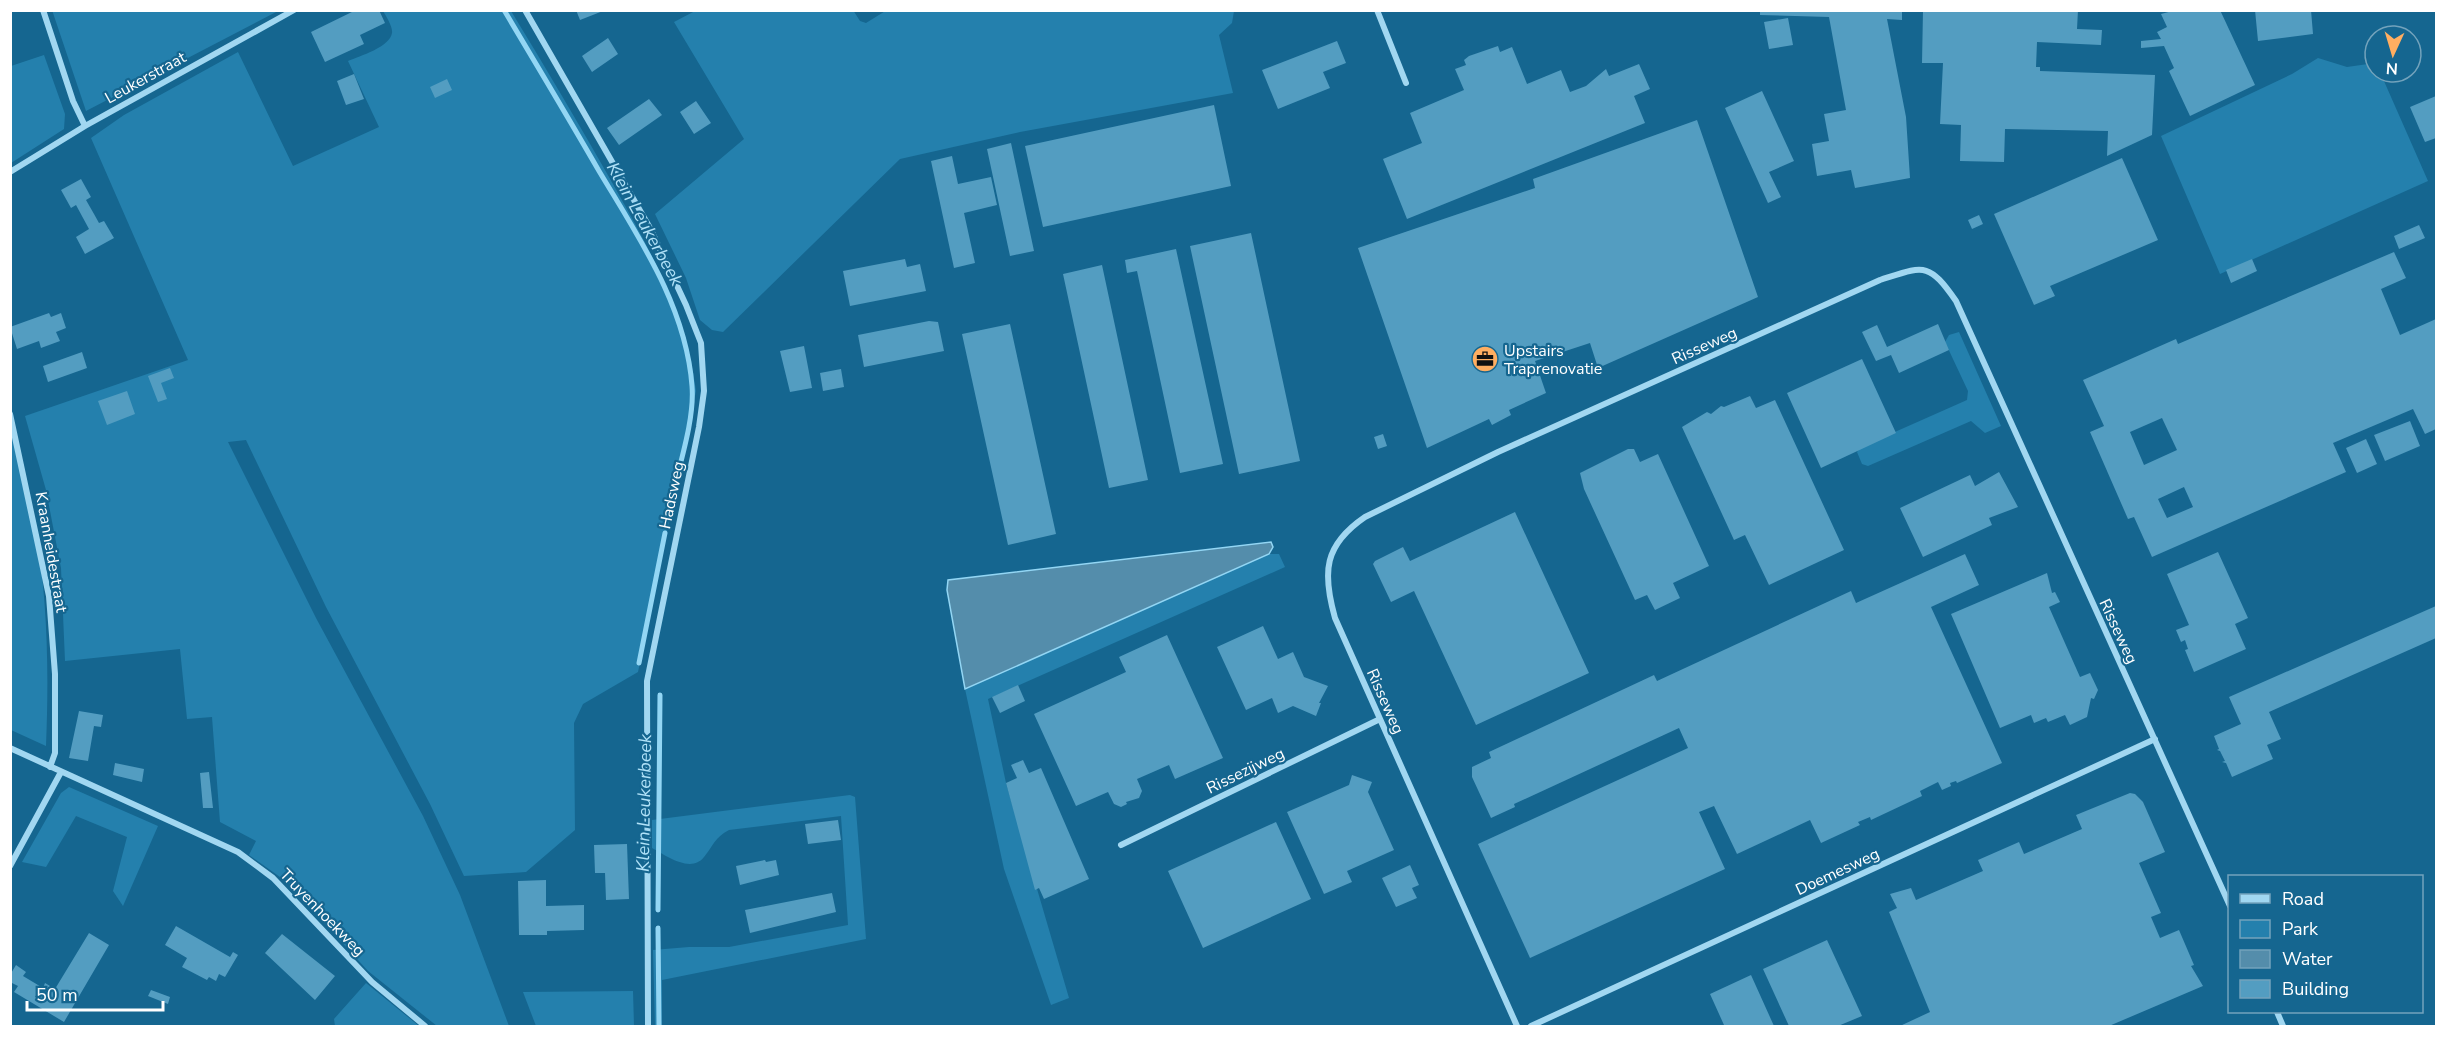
<svg xmlns="http://www.w3.org/2000/svg" width="2447" height="1037" font-family="'Nunito Sans',sans-serif">
<rect width="100%" height="100%" fill="#156690"/>
<path fill="#2480ad" d="M52 10H278V11L86 111Z
M887 10 1234 11 1232 23 1219 35 1233 93 1020 132 900 159 723 332 712 330 700 320 686 278 655 214 744 139 674 22 695 11 853 10 860 21 866 23Z
M383 11H511C546 68 580 126 613 184 650 250 687 316 696 391L638 672 583 704 574 723 575 830 526 872 464 876 430 804 326 607 246 440 228 442 316 618 423 816 460 895 509 1026H437L368 971 287 882 249 855 256 841 220 822 212 717 187 719 180 649 65 661 61 568 46 490 25 416 188 360 91 138 124 115 238 52 293 166 379 127 348 61C360 56 390 47 392 33 393 27 386 16 383 11Z
M44 55 65 114 64 129 11 163V66Z
M2318 58 2347 67 2375 63V72H2380L2428 181 2220 274 2161 136 2292 74Z
M1959 332 2001 426 1985 433 1971 421 1868 466 1862 464 1857 452 1861 447 1967 400 1968 391 1945 342 1949 335Z
M10 428C18 459 28 490 34 522 48 594 49 673 46 746L11 730Z
M1269 554H1279L1285 567 988 699 1006 783 1069 998 1051 1005 1004 869 965 689Z
M69 787 158 826 123 906 113 891 127 837 76 816 46 867 22 862 61 793Z
M850 795 855 797 866 939 662 980V1026H655L653 950 689 947H729L848 925 841 816 729 830C715 837 713 846 704 857 691 874 665 855 652 848V820Z
M366 983 419 1026H335L334 1019Z
M633 991 634 1026H536L523 992Z"/>
<path fill="#548dab" stroke="#93d6f4" stroke-width="1.5" d="M1271 542 1273 547 1269 554 965 689 947 590 948 580Z"/>
<g fill="none" stroke-linecap="round" stroke-linejoin="round">
<path stroke="#93d6f4" stroke-width="5" d="M504 10C536 64 568 117 599 171 639 238 686 306 692 386 695 422 677 471 670 507
M639 663 665 533
M658 910 660 695
M658 928 659 1026"/>
</g>
<path fill="#539dc1" fill-rule="evenodd" d="M356 10H379L385 23 360 35 364 44 325 62 311 32Z
M576 10H603V11L580 20Z
M1760 10H1902V20L1887 19 1906 117 1910 178 1855 188 1851 170 1817 176 1812 144 1829 141 1824 114 1846 110 1829 17 1760 15Z
M1923 10H2078L2077 29 2102 30 2101 45 2037 42 2036 67H2040V71L2155 75 2152 135 2107 156 2108 131 2005 129 2004 162 1960 161 1961 125 1940 124 1943 63H1922Z
M2176 10H2220L2255 85 2190 116 2169 71 2174 68 2164 46 2141 48V41L2161 39 2157 32 2167 27 2161 14Z
M2255 10H2311L2313 34 2258 41Z
M1788 18 1793 45 1769 49 1764 22Z
M608 38 618 54 592 72 582 56Z
M1337 41 1346 63 1323 72 1330 88 1278 109 1262 70Z
M1498 46 1500 52 1512 47 1527 84 1561 70 1570 92 1586 86 1606 69 1609 76 1639 64 1650 89 1634 96 1645 123 1407 219 1383 159 1422 143 1410 113 1464 90 1455 69 1466 65 1464 60 1469 56Z
M354 74 364 99 346 105 337 81Z
M447 79 452 90 435 98 430 87Z
M1762 91 1794 161 1769 172 1781 197 1768 203 1725 108Z
M2436 96V138L2425 142 2410 107Z
M649 99 662 115 619 145 607 128Z
M696 101 711 123 694 134 680 112Z
M1214 105 1231 186 1043 227 1025 146Z
M1697 120 1758 297 1598 368 1590 343 1535 361 1546 393 1509 410 1511 415 1492 425 1489 419 1427 448 1358 248 1535 188 1533 179Z
M1011 143 1034 251 1010 256 987 149Z
M952 156 958 184 991 177 997 205 964 213 975 263 954 268 931 161Z
M2122 158 2158 240 2050 286 2055 296 2034 305 1994 214Z
M81 179 91 197 86 200 94 214 99 223 104 221 114 238 85 254 76 237 89 229 76 205 71 208 61 190Z
M1979 215 1983 224 1972 229 1968 220Z
M2419 225 2425 238 2399 249 2394 236Z
M1251 233 1300 461 1239 474 1190 246Z
M1176 249 1223 464 1180 473 1137 271 1127 273 1125 260Z
M2394 252 2406 278 2381 289 2400 335 2436 319V429L2425 434 2413 409 2333 443 2346 472 2152 557 2134 517 2128 519 2090 432 2104 426 2083 380 2176 339 2178 344ZM2162 418 2177 450 2144 465 2130 432ZM2184 487 2193 507 2167 518 2158 499Z
M905 259 907 267 920 264 926 291 850 306 843 271Z
M2252 259 2257 271 2231 283 2226 270Z
M1102 265 1148 480 1109 488 1063 274Z
M49 313 51 317 61 313 66 328 56 332 60 341 41 348 39 341 17 349 10 327Z
M929 321 938 322 944 351 864 367 858 335Z
M1010 324 1056 534 1008 545 962 334Z
M1938 324 1949 350 1899 373 1891 355 1876 361 1862 332 1877 325 1887 347Z
M804 346 812 388 790 392 780 351Z
M82 352 87 368 48 382 43 366Z
M1862 359 1896 433 1821 468 1787 393Z
M170 368 174 378 161 383 167 399 158 402 148 376Z
M841 369 844 387 823 391 820 373Z
M127 391 135 414 107 425 98 401Z
M1750 396 1756 408 1775 400 1844 550 1769 585 1745 535 1734 540 1682 427 1707 412 1711 414 1721 406 1724 407Z
M2410 421 2420 446 2385 461 2374 435Z
M1383 434 1387 446 1378 449 1374 437Z
M2366 439 2377 464 2357 473 2346 448Z
M1628 449H1634L1640 462 1658 454 1709 566 1673 583 1680 598 1655 610 1647 595 1635 600 1584 489 1580 473Z
M1999 472 2018 507 1989 518 1992 525 1923 557 1900 508 1970 475 1975 486Z
M1515 512 1589 673 1476 725 1414 591 1391 602 1373 564 1375 561 1403 547 1410 561Z
M2218 552 2248 618 2235 624 2246 649 2194 672 2185 650 2188 649 2185 640 2181 642 2176 630 2189 625 2167 574Z
M1965 554 1979 585 1931 607 2002 763 1957 783 1956 781 1950 783 1951 786 1942 790 1938 782 1920 791 1922 796 1871 820 1870 817 1858 822 1860 825 1821 843 1810 820 1737 854 1714 806 1699 812 1725 869 1530 958 1478 844 1688 748 1679 728 1514 804 1515 807 1491 818 1472 777V767L1491 758 1489 752 1654 675 1657 681 1851 591 1856 603Z
M2047 573 2052 593 2055 592 2060 602 2049 607 2080 677 2090 673 2098 690 2094 699 2091 698 2087 717 2070 725 2065 715 2048 722 2046 718 2034 723 2031 715 2000 728 1951 614Z
M2436 606V638L2269 712 2281 739 2267 745 2273 759 2232 777 2226 763 2222 762 2225 761 2220 751 2217 750 2219 749 2214 736 2241 724 2229 697Z
M1263 626 1278 659 1293 652 1304 677 1328 686 1319 703H1321L1316 716 1293 706 1278 713 1272 698 1246 710 1217 647Z
M1167 635 1223 758 1175 779 1169 765 1137 779 1142 791 1139 798 1126 802 1127 804 1121 807 1114 804 1108 792 1076 806 1034 714 1126 672 1119 657Z
M1018 685 1025 701 1000 713 992 697Z
M79 711 103 715 101 727 94 726 88 761 69 758Z
M1023 760 1029 773 1041 768 1089 879 1044 899 1039 888 1035 890 1006 783 1017 778 1011 765Z
M115 763 144 769 142 782 113 775Z
M209 772 213 808H203L200 773Z
M1352 775 1372 782 1368 792 1394 850 1347 871 1352 882 1324 894 1287 812 1349 785Z
M2130 793 2135 794 2143 802 2165 852 2139 863 2161 913 2151 917 2160 938 2179 930 2194 965 2191 966 2203 986 2109 1026H1900L1930 1012 1889 912 1897 908 1890 894 1911 888 1916 900 1983 871 1978 860 2019 842 2024 854 2082 829 2076 815Z
M838 820 841 840 808 844 805 824Z
M1276 822 1311 899 1203 948 1168 871Z
M627 844 629 899 606 900 605 873H595L594 845Z
M765 860 766 862 776 860 779 875 740 885 736 866Z
M1410 865 1419 885 1412 888 1417 898 1396 907 1382 878Z
M546 880V906L584 905V930L547 931V935H519L518 881Z
M832 893 836 912 750 933 745 910Z
M176 926 230 957 233 952 238 955 225 977 219 974 216 981 209 977 207 980 182 967 187 958 165 945Z
M89 933 109 945 64 1022 14 992 18 986 10 982V975L16 965 26 972 23 976 43 988 45 983 55 989Z
M282 934 335 976 315 1000 265 953Z
M1827 940 1862 1016 1838 1026H1789L1763 969Z
M1751 975 1774 1026H1720L1724 1025 1710 994Z
M151 990 170 997 168 1004 148 996Z"/>
<g fill="none" stroke-linecap="round" stroke-linejoin="round">
<path stroke="#a1d7f1" stroke-width="6" d="M43 10 73 101 85 126
M525 10 650 228 686 305 701 343 704 391 699 427 647 681 648 1026
M1377 10 1406 83
M10 172 85 126 294 10
M10 414 49 596 55 674V753L50 767
M10 748 238 852 273 878 372 982 425 1026
M1121 845 1380 719
M10 866 61 772
M2277 1012 2283 1026
M1517 1026 1335 618C1322 572 1324 545 1365 517L1498 452 1880 280C1924 266 1928 261 1956 301L2230 906
M1531 1026 2155 739"/>
</g>
<defs>
<symbol id="office-disc" viewBox="-11 -11 22 22"><circle r="9.5" fill="#ffae61" stroke="#156690"/><path d="M-6-3h4V-5.5h4V-3h4V5H-6ZM-1-4.5V-3h2v-1.5ZM-6 0V1H6V0Z" fill="#111"/></symbol>
</defs>
<g fill-rule="evenodd">
<use href="#office-disc" x="1470" y="344" width="30" height="30"/>
</g>
<g text-anchor="middle" stroke-width="4.5" stroke-linejoin="round" paint-order="stroke">
<g font-size="16" fill="#fff" stroke="#156690">
<text transform="translate(145 77) rotate(-29)" y="6">Leukerstraat</text>
<text transform="translate(1704 345) rotate(-24)" y="6">Risseweg</text>
<text transform="translate(671 495) rotate(-78)" y="6">Hadsweg</text>
<text transform="translate(52 552) rotate(80)" y="6">Kraanheidestraat</text>
<text transform="translate(2119 631) rotate(65)" y="6">Risseweg</text>
<text transform="translate(1386 701) rotate(66)" y="6">Risseweg</text>
<text transform="translate(1245 770) rotate(-26)" y="6">Rissezijweg</text>
<text transform="translate(1837 871) rotate(-25)" y="6">Doemesweg</text>
<text transform="translate(323 912) rotate(46)" y="6">Truyenhoekweg</text>
</g>
<g font-size="16" fill="#fff" stroke="#156690" text-anchor="start">
<text x="1504" y="356">Upstairs<tspan x="1504" dy="18">Traprenovatie</tspan></text>
</g>
<g font-size="18" font-style="italic" fill="#b1e2f8" stroke="#156690">
<text transform="translate(645 224) rotate(61)" y="6">Klein Leukerbeek</text>
<text transform="translate(644 803) rotate(-89)" y="6">Klein Leukerbeek</text>
</g>
</g>
<rect width="2447" height="1037" fill="none" stroke="#ffffff" stroke-width="24"/>
<rect x="2228" y="875" width="195" height="138" fill="#156690" stroke="#73a3bc" stroke-width="1.5"/>
<rect x="2240" y="894" width="30" height="9" fill="#a1d7f1" stroke="#73a3bc" stroke-width="1.5"/>
<text x="2282" y="905" font-size="18" fill="#ffffff">Road</text>
<rect x="2240" y="920" width="30" height="18" fill="#2480ad" stroke="#73a3bc" stroke-width="1.5"/>
<text x="2282" y="935" font-size="18" fill="#ffffff">Park</text>
<rect x="2240" y="950" width="30" height="18" fill="#548dab" stroke="#73a3bc" stroke-width="1.5"/>
<text x="2282" y="965" font-size="18" fill="#ffffff">Water</text>
<rect x="2240" y="980" width="30" height="18" fill="#539dc1" stroke="#73a3bc" stroke-width="1.5"/>
<text x="2282" y="995" font-size="18" fill="#ffffff">Building</text>
<g transform="translate(2393 54) rotate(184)"><circle r="28" fill="#156690" stroke="#73a3bc" stroke-width="1.5"/>
<path d="M0-4.5L10 22L0 15L-10 22Z" fill="#ffae61"/>
<text y="-9" font-size="16" font-weight="bold" text-anchor="middle" fill="#ffffff">N</text>
</g>
<path d="M27 1001v9h136v-9" fill="none" stroke="#ffffff" stroke-width="3"/>
<text x="36" y="1001" font-size="18" fill="#ffffff" stroke="#156690" stroke-width="4.5" paint-order="stroke">50 m</text>
</svg>
